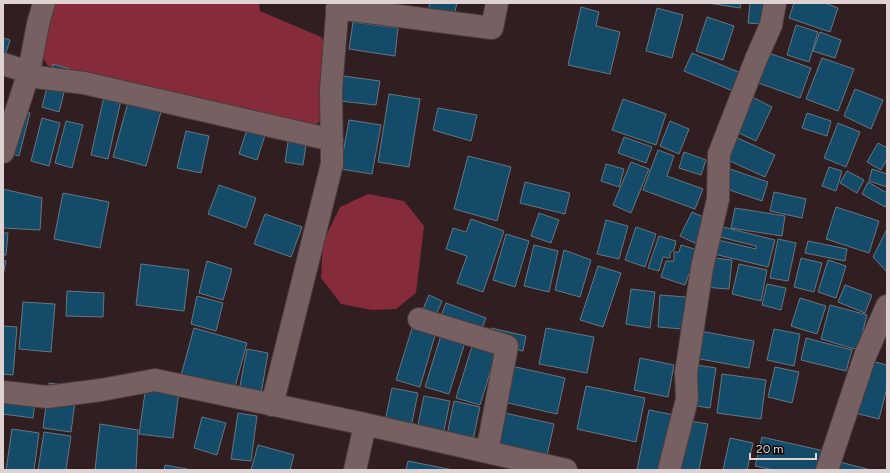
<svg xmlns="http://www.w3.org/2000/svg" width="890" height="473" font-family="Figtree,sans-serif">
<rect width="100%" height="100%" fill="#311e20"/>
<path fill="#852b39" d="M53 3H259L260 11 321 37 326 44 323 115 314 129 48 66 42 57Z
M368 194 404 201 424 226 416 293 396 309 372 310 341 304 321 278 323 242 340 207Z"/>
<path fill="#144b68" stroke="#647783" d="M430 3H457L453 20 427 14Z
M708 3H741L740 8Z
M750 3H776L773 25 748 23Z
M794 3H825L838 8 830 32 789 18Z
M581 7 599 12 596 26 620 32 610 74 568 65Z
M657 8 683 15 672 58 646 51Z
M707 17 734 26 723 60 696 51Z
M353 22 398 28 395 56 349 49Z
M796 25 818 32 809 62 787 55Z
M820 32 841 40 835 58 813 51Z
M3 38 10 40 3 62Z
M766 52 811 68 800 98 756 82Z
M692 53 741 73 733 91 684 71Z
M822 58 854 69 838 111 806 99Z
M53 64 70 69 59 112 42 107Z
M343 76 380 81 376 105 340 101Z
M132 88 165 97 146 166 113 157Z
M855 89 883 100 871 129 844 116Z
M105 92 122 95 108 159 91 155Z
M742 92 772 107 756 141 726 127Z
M389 94 420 99 409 167 378 162Z
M623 99 666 114 656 145 612 130Z
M438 108 477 115 471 141 433 130Z
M13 109 30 113 19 156 3 152Z
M807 113 831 121 827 136 802 128Z
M42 118 60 123 49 166 31 161Z
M349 120 381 125 372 174 340 169Z
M66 121 83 125 72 168 55 163Z
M670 121 689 129 679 154 660 146Z
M838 123 860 132 846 167 824 158Z
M248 126 266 132 257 160 239 154Z
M186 131 209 136 201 173 177 168Z
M289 135 307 138 303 165 285 162Z
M731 135 775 155 765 177 721 157Z
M624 137 652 147 646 163 618 153Z
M878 143 887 148V159L881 170 867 162Z
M658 150 674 156 667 176 703 189 695 209 643 190Z
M684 152 706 160 701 175 679 168Z
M468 156 511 167 497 221 454 209Z
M631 162 649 169 631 213 613 205Z
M606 164 624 169 619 187 601 181Z
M718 165 768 182 762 201 712 184Z
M829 167 842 171 836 191 822 186Z
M872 169 887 174V187L869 181Z
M847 171 864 180 857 193 840 183Z
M525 182 570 193 565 214 520 203Z
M868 182 887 193V203L885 207 862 194Z
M219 185 256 198 246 228 208 214Z
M3 189 42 198 40 230 3 228Z
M774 192 806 199 802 218 770 211Z
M63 193 109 202 100 248 54 239Z
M836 207 879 221 869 253 826 239Z
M735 208 785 216 782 236 731 228Z
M692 212 710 220 699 245 680 236Z
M539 213 559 220 551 243 531 236Z
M265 214 302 227 291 257 254 244Z
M471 219 504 231 483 292 457 283 467 256 446 249 453 228 466 232Z
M606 220 628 226 619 259 597 254Z
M719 226 775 240 768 267 710 253 714 239 756 249V246L716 236Z
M636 227 656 234 645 267 625 260Z
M887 229V272L873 257Z
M3 233H8L6 255H3Z
M506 234 529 241 515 287 493 280Z
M659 236 676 241 674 250 670 253V258L663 257 659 271 648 268Z
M778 239 796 243 788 281 770 278Z
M808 241 847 249 845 261 805 253Z
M534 245 558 251 549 292 524 286Z
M681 245 698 250 685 285 661 277 666 261H674V252H679Z
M564 250 591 260 580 297 555 290Z
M706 257 732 260 729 289 703 287Z
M801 258 822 263 814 292 794 287Z
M3 260 6 261 3 275Z
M828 260 846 266 836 298 818 292Z
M207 261 232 269 223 300 199 293Z
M141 264 189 270 184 311 136 305Z
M739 264 767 270 761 301 732 294Z
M598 266 621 273 603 327 580 320Z
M767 284 786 288 781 310 762 305Z
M845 285 872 295 865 313 838 302Z
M631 289 655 292 650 328 626 324Z
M67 291 104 293 103 317 66 316Z
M429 295 442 301 431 327 418 321Z
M660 295 686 297 683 329 658 327Z
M197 296 223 303 216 331 191 324Z
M800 298 826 306 817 334 791 326Z
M23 302 55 304 51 352 19 349Z
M446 303 486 318 477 341 437 326Z
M830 305 867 315 858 350 821 339Z
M413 325 436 332 420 387 396 380Z
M3 326 17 327 13 375 3 374Z
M194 328 247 343 233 394 180 379Z
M491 328 526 336 523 351 488 344Z
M546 328 594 337 587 373 539 364Z
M774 329 800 334 794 366 767 360Z
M700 331 754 341 749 368 695 358Z
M442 332 466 339 449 394 425 387Z
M806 338 852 350 846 371 801 360Z
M473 343 497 350 480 405 456 398Z
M247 349 268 353 261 394 239 391Z
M856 357 887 365V388L879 419 843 410Z
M640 358 674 365 668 397 634 390Z
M498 363 565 378 557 414 490 399Z
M683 363 716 368 710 408 677 403Z
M775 367 799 372 792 403 768 397Z
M722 374 766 380 761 419 717 413Z
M49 383 77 387 71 432 43 428Z
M3 384 37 388 33 418 3 414Z
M146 386 179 391 173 438 139 434Z
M586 386 645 398 636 442 577 429Z
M392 388 418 393 410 432 384 426Z
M424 396 450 401 442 440 416 434Z
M454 401 480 407 472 445 446 440Z
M487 409 554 424 546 460 479 445Z
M649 410 674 415 663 470H637Z
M238 413 257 416 251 461 231 459Z
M202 417 226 423 217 455 194 448Z
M684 420 708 424 699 470H674Z
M100 424 138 430 136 470H95Z
M12 429 39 433 34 470H6Z
M44 432 71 436 66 470H38Z
M762 437 824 451 820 470H773L755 466Z
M730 438 753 443 747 470H723Z
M258 445 294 455 290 470H251Z
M832 460 871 470H830Z
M408 461 453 470H406Z
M165 465 192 470H164Z"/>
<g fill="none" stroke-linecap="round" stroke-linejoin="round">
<defs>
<path id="minor" d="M337 8 492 28 497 3
M3 64 29 72 38 24 44 3
M3 152 29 72 36 77 84 83 332 140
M419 319 507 346 487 452
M3 392 47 397 101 390 155 380 360 423 566 470
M272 405 332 164 331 89 338 3
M355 470 365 425
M669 470 687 399 686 373 702 268 718 199 719 154 756 59 771 25 775 3
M827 470 865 356 887 306"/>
</defs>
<use href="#minor" stroke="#4c3d3e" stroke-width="24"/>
<use href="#minor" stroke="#766061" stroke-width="22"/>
</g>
<rect width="890" height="473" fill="none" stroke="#dfd2d3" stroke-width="8"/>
<path d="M750 453v6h66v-6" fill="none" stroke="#dfd2d3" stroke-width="2"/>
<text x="756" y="453" font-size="12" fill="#dfd2d3" stroke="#130b0b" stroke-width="3" paint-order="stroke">20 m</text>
</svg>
